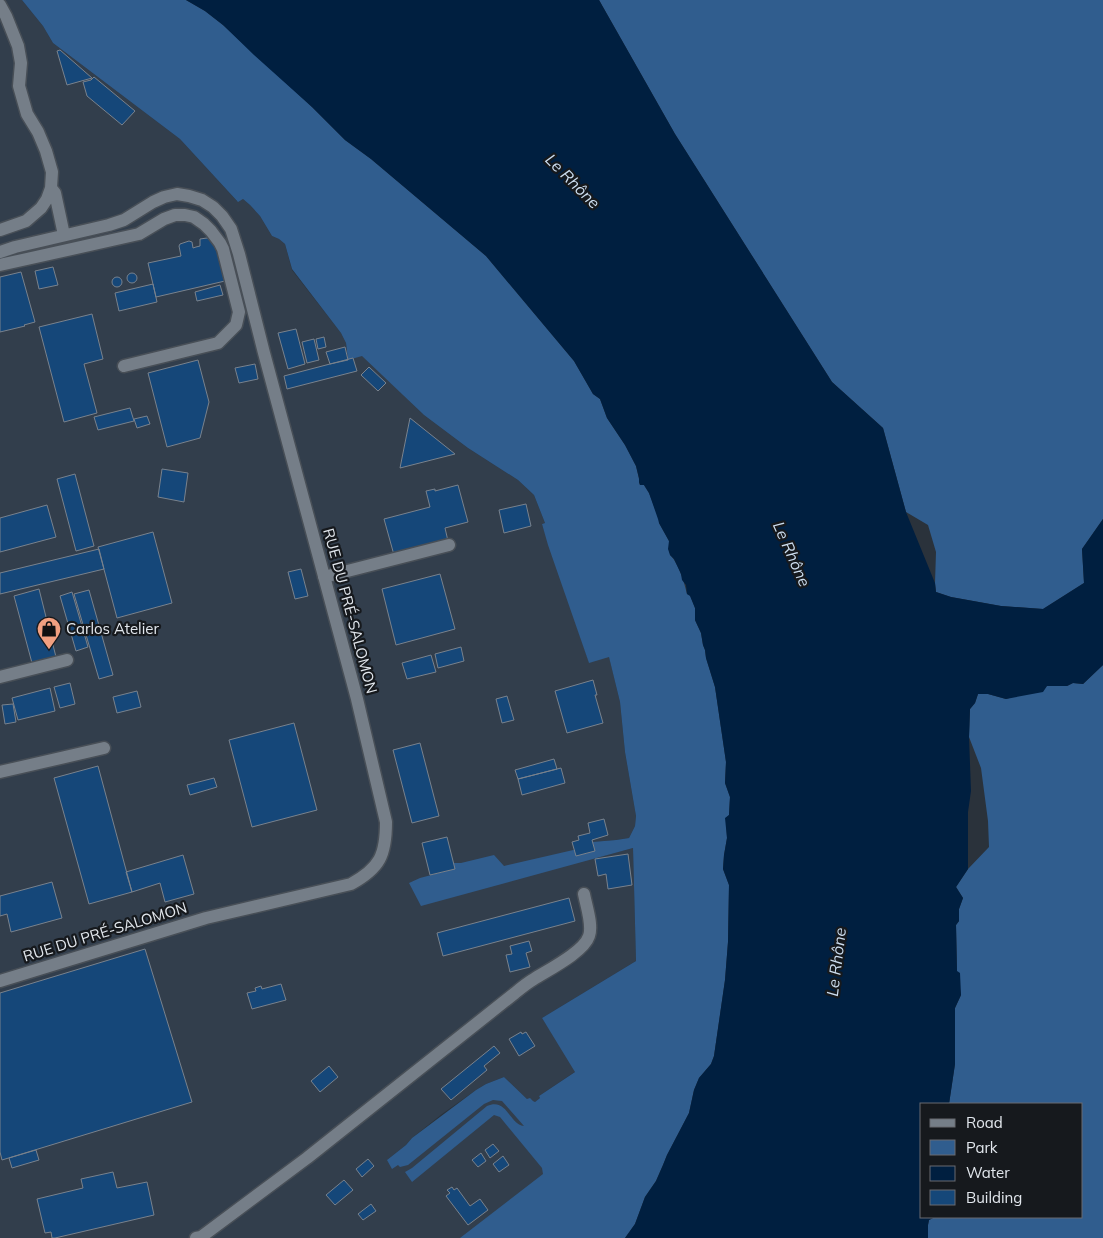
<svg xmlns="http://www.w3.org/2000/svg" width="1103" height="1238" font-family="Mulish,sans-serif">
<rect width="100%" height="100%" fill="#2a323b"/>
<path fill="#323e4c" d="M0 0H22L43 26 53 43 180 139 237 201 243 199 250 205 260 216 272 236 279 239 285 244 292 270 341 333 346 343 348 360 362 355 424 415 468 448 518 480 534 495 545 523 542 524 589 662 609 656 620 702 625 752 636 816 635 826 629 838 616 840 593 842 599 857 633 848 636 961 542 1018 576 1071 539 1096 540 1098 535 1102 527 1099 504 1077 486 1084 476 1090 442 1114 412 1138 406 1145 387 1160 486 1097 513 1103 554 1166 494 1238H0Z"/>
<path fill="#305d8e" d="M22 0H186L205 11 223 25 312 107 345 140 371 159 486 256 574 361 593 394 600 399 607 418 625 445 636 466 639 479V482L640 485H644L649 493 659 519V523L669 541 670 555C678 562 685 584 687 594L690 595 695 608V620L701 633 703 645 705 650 706 658 715 687 726 762 725 783 730 797 729 815 726 818 727 838 724 855 723 869 729 885 728 942 725 980 714 1056 711 1064 699 1078 694 1090 689 1113 667 1155 663 1165 656 1181 645 1197 635 1224 625 1238H460L543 1174 542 1168 500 1117 494 1115 412 1182 405 1172 412 1168 487 1106C507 1097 509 1124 524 1126L502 1101 493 1100 484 1104 408 1165 400 1167 398 1165 392 1169 387 1160 406 1145 412 1138 476 1090 486 1084 504 1077 527 1099 530 1098 533 1101 535 1102 540 1098 539 1096 575 1072 542 1018 636 961 633 848 421 906 409 883 420 878 454 869 453 863H461L494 855 504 866 582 848 585 854 595 850 592 842 616 840 629 838 635 826 636 816 625 752 620 702 609 657 589 663 548 545 542 524 545 523 534 495 518 480 468 448 424 415 362 356 348 360 346 343 341 333 292 269 285 244 279 239 272 236 260 216 250 205 243 199 238 202 180 139 53 43 43 26Z
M599 0H1103V519L1082 549 1084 583 1043 609 1001 606 951 597 936 592 935 583 936 552 928 525 906 512 883 428 832 382 675 134Z
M1103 665V1238H928V1225L929 1220 935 1217H1082V1104H949L955 1064V1008L961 995 957 971 956 925 959 921V909L963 898 956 887 968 869 989 847 988 821 981 768 969 737 970 709 975 703 978 694H988L1006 699 1047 686H1067L1073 683 1083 684Z"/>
<path fill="#001f40" d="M186 0H599L675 134 832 382 883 428 906 512 935 583 936 592 951 597 1001 606 1043 609 1084 583 1082 549 1103 519V665L1083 684 1073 683 1067 686H1047L1043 692 1006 699 988 694H978L975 703 970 709 969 737 971 791 968 812V869L956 887 963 898 959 909V921L956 925 957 971 960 973 961 995 955 1008V1064L949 1104H922V1217H935L929 1220 928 1225V1238H625L635 1224 645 1197 656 1181 663 1165 667 1155 689 1113 694 1090 699 1078 711 1064 714 1056 725 980 728 942 729 885 723 869 724 855 727 838 725 818 729 815 730 797 725 783 726 762 715 687 706 658 705 650 703 645 701 633 695 620V608L690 596 687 594 686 585 682 580 681 574 674 559 670 555 668 549 669 541 659 523 658 519 649 493 644 485H640L639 482V478L636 466 625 445 607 418 600 399 593 394 574 361 486 256 371 159 345 140 312 107 254 55 223 25 205 11Z"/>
<path fill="#154779" stroke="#79828d" d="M60 50 92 78 67 85 57 51Z
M94 77 135 111 122 125 87 96 83 82 91 80Z
M207 238 215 243 225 281 156 297 148 263 181 256 179 246 180 244 189 241 192 242 193 248 196 247 200 246V239Z
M53 267 58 285 39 289 35 271Z
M21 272 35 322 24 325 25 326 0 332V277Z
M127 278a5 5 0 1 1 10 0a5 5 0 1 1-10 0Z
M112 282a5 5 0 1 1 10 0a5 5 0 1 1-10 0Z
M153 284 157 302 119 311 115 293Z
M220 285 223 295 197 301 195 292Z
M92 314 103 359 84 364 97 413 64 422 39 327Z
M296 329 305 364 288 369 278 333Z
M324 337 326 347 318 349 316 339Z
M314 339 319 360 307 363 302 342Z
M345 347 348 360 330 364 326 352Z
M353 358 357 371 287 389 284 376Z
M198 360 209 402 200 438 167 447 148 373Z
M255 364 258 379 239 383 235 368Z
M369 367 386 383 378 391 361 375Z
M130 408 134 421 98 430 94 417Z
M147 416 150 424 137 428 134 419Z
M410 418 455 454 400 468Z
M162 469 188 473 184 502 158 497Z
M75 474 94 546 76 551 57 479Z
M458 485 468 522 445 528 448 541 394 555 384 519 430 507 426 491 435 489V491Z
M526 504 531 526 504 533 499 510Z
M47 505 56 537 0 552V518Z
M153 532 172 603 117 618 98 547Z
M99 549 104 569 0 594V573Z
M301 569 308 596 295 599 288 572Z
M440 574 455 629 396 645 382 589Z
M39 589 56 657 32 663 14 596Z
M89 590 113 675 99 679 74 594Z
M72 592 88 647 76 651 60 596Z
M461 647 464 661 438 668 435 654Z
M431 655 436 672 407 679 402 663Z
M593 680 597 695H595L603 723 567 733 555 691Z
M70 683 75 704 60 708 54 687Z
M50 688 55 711 18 720 12 698Z
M137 691 141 707 117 713 113 697Z
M507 696 514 720 502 723 496 699Z
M13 704 16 722 5 724 2 705Z
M294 723 317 810 252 827 229 740Z
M420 743 439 816 412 823 393 750Z
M554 759 557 769 518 779 515 770Z
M98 766 132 892 89 904 54 778Z
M561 768 565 783 522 795 518 779Z
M214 778 217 787 190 795 187 785Z
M604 819 608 835 592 840 595 851 576 856 572 842 579 840 578 836 590 833 588 823Z
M447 837 455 869 430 875 422 843Z
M628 854 632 885 608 889 606 874 598 876 595 859Z
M183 855 194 894 165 902 160 883 132 892 126 872Z
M52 882 62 918 11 932 7 914 0 916V896Z
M569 898 575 921 443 956 437 933Z
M529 941 532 951 526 953 530 967 510 972 506 955 512 954 510 946Z
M145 949 192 1102 2 1160 0 1152V993Z
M281 984 286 1000 252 1009 247 993 256 991 255 988 261 986 262 989Z
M521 1032 522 1034 526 1032 535 1046 519 1056 509 1039Z
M494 1046 500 1053 484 1066 487 1070 451 1100 441 1089Z
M329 1066 338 1077 320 1092 311 1081Z
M493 1144 499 1151 490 1158 485 1150Z
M36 1150 39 1160 12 1168 9 1158Z
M481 1153 486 1161 478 1167 472 1160Z
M503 1156 509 1165 499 1172 493 1164Z
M368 1159 374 1166 362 1177 356 1169Z
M113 1172 117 1188 147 1182 154 1215 55 1238H52L51 1232 45 1233 37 1199 83 1188 81 1179Z
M344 1180 353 1190 335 1205 326 1195Z
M452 1187 454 1190 457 1188 470 1206 480 1199 488 1210 468 1225 446 1196 450 1193 447 1190Z
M371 1204 376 1211 363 1220 358 1214Z"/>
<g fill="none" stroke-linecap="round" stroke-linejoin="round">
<defs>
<path id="minor" d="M0 5 6 16 18 46 21 63 19 86 27 114 38 132 46 151 52 172 51 188 47 199 41 208 26 221 0 230
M51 188 55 193 64 235
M0 252 15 247 109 225 124 220 153 202 164 197 177 194 189 196 202 200 213 207 222 216 231 229 239 254 264 353 357 699 386 822C386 855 380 868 351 884L206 918 0 981
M0 265 139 234 164 219 175 215H185L194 217 204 224 211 231 220 243 223 249 239 312 236 325 218 343 124 366
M324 577 449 545
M0 677 67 660
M0 772 104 748
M196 1238 201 1237 307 1158 515 993C521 988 527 983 534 979 548 970 584 952 589 936 593 925 586 905 584 894"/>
</defs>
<use href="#minor" stroke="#484f57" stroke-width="15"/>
<use href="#minor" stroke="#757e88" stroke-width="12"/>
</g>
<defs>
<symbol id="shop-pin" viewBox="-11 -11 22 30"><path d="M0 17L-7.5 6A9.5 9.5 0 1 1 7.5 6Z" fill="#f2a080" stroke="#16191d"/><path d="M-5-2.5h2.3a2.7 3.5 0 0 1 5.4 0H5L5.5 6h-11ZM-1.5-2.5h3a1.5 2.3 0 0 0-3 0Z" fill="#111"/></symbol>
</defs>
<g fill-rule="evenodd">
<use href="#shop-pin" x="35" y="615" width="28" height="38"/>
</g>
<g text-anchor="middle" stroke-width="4.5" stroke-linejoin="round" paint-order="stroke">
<g font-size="15" fill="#e2e7ed" stroke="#16191d">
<text transform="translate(350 611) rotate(75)" y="5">RUE DU PRÉ-SALOMON</text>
<text transform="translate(105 932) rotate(-17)" y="5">RUE DU PRÉ-SALOMON</text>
</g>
<g font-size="15" fill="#e2e7ed" stroke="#16191d" text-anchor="start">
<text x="66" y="634">Carlos Atelier</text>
</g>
<g font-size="16" font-style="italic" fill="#ccddef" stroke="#16191d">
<text transform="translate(573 181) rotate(45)" y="6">Le Rhône</text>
<text transform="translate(792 554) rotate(66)" y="6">Le Rhône</text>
<text transform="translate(836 962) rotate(-83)" y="6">Le Rhône</text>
</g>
</g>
<rect x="920" y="1103" width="162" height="115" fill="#16191d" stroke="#686b70"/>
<rect x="930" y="1119" width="25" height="8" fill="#757e88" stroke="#686b70"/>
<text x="966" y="1128" font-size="15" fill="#e2e7ed">Road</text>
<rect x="930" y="1140" width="25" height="15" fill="#305d8e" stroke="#686b70"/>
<text x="966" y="1153" font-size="15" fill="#e2e7ed">Park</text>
<rect x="930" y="1166" width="25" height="15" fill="#001f40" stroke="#686b70"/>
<text x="966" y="1178" font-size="15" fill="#e2e7ed">Water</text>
<rect x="930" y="1190" width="25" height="15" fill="#154779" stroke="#686b70"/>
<text x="966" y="1203" font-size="15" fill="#e2e7ed">Building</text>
</svg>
